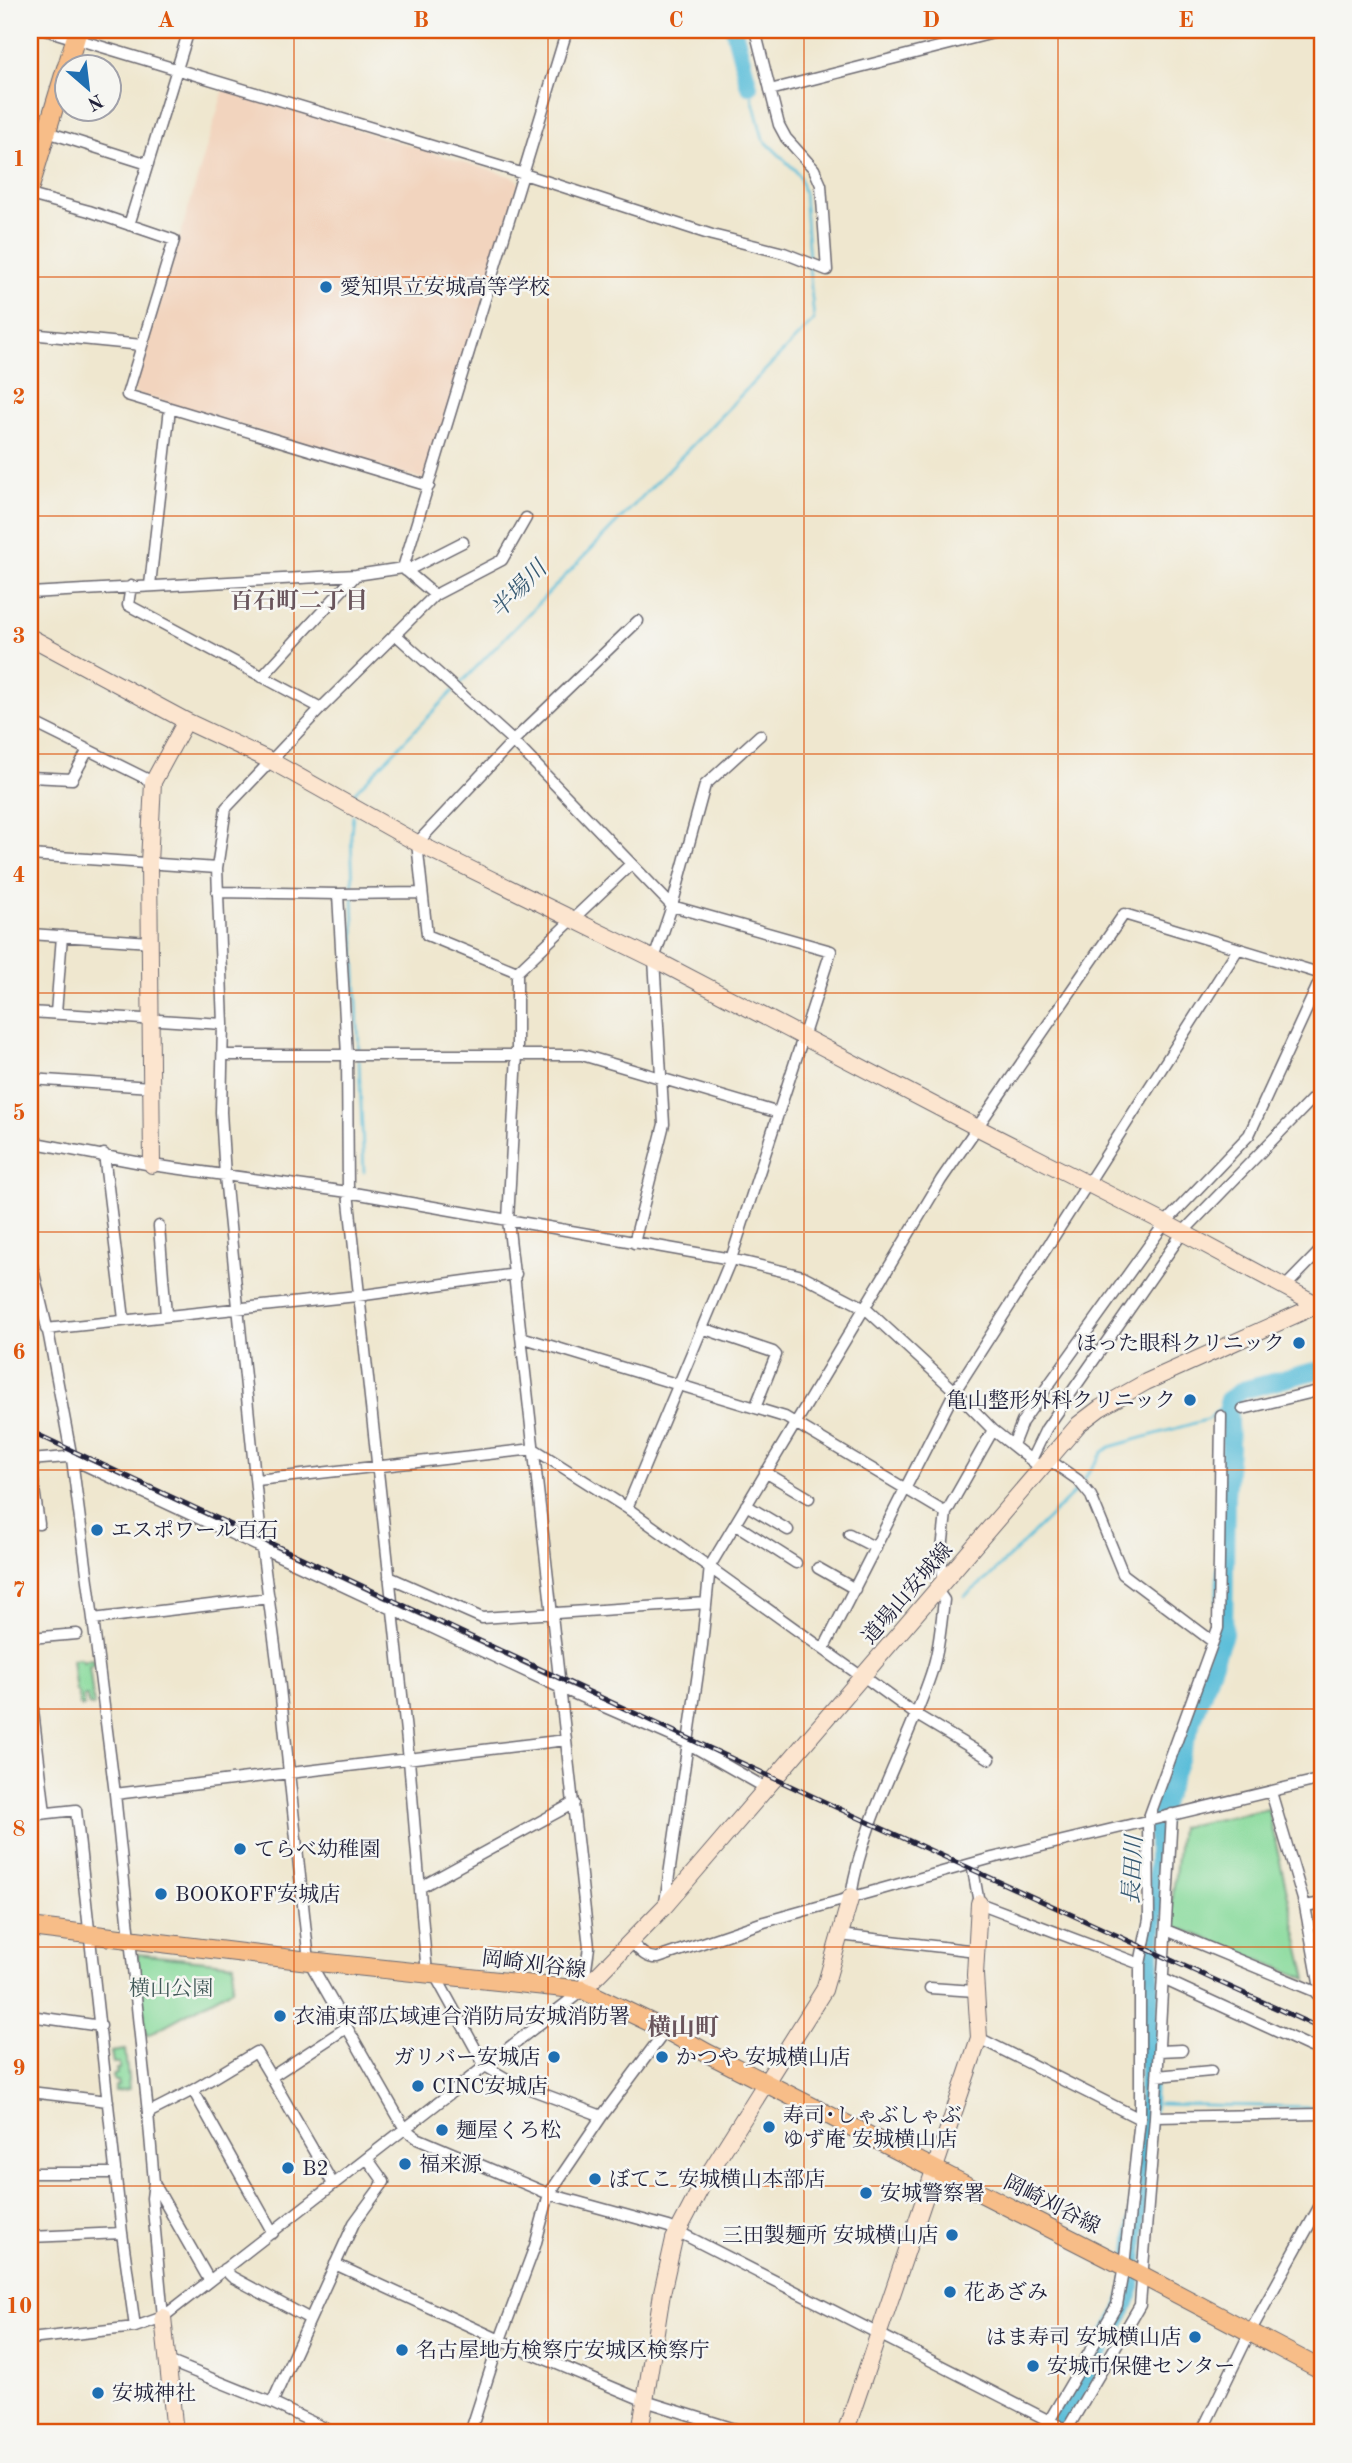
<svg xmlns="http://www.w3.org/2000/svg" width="1352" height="2463" font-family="'Old Standard TT','Noto Serif JP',serif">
<rect width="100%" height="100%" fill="#f6f6f2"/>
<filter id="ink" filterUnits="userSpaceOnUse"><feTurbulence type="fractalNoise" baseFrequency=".0143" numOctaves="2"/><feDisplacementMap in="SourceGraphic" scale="14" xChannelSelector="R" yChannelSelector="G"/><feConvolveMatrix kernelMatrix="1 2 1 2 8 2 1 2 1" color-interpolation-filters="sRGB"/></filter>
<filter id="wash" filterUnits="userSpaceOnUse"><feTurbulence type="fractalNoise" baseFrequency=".00686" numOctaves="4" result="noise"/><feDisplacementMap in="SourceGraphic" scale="28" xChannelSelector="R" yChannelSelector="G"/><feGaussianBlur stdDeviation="1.57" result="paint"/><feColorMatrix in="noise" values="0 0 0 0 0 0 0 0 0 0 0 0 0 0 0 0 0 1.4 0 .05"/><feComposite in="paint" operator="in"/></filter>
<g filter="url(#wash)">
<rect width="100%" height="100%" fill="#efe7cf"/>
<path fill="#f2d4be" d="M224 89 516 178 519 183 427 479 424 480 136 394 134 390Z"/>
<path fill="#88da9b" stroke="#557e6b" stroke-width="2" d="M81 1658 82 1661 93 1659 94 1665 89 1666 94 1706H89L87 1696 83 1697 84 1706 80 1707 78 1692H76L72 1659Z
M1268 1809 1307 1979 1170 1924 1180 1827Z
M137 1954 234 1964 232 1989 146 2036Z
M125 2050 129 2089 115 2091V2086L119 2085 118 2081H114L113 2075 117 2074 116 2069H119V2063H113L111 2052Z"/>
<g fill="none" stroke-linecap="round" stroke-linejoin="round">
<path stroke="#5bbed9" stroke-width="2.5" d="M752 97 763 139 795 170 800 178 804 193 809 260
M458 686 814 320 809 267
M354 802 355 792 453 691
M353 815 351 834 353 889
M353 895 359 1053
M359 1060 364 1172
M1084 1479 1103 1452 1110 1447 1209 1419 1228 1400
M965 1596 988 1578 1079 1488
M1158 2104 1322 2107"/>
<path stroke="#5bbed9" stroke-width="18" d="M734 30 749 86
M1053 2433 1122 2313 1131 2289 1147 2103 1151 1954 1157 1895V1829L1164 1801 1224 1634 1226 1495 1230 1447 1228 1400 1243 1390 1322 1369"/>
</g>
</g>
<g filter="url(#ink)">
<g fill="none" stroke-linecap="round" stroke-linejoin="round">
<defs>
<path id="street" d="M46 30 502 167 712 235 784 253 827 270 821 185 814 169 786 138 779 125 755 30
M770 90 1005 30
M47 132 148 164
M30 195 89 211 174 240 127 395 429 486
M129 225 189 30
M30 334 142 345
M526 518 502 560 435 595 321 708 226 808 217 868 223 1024 221 1112 225 1176 262 1548 278 1669 309 1961 405 2129 417 2138 549 2194 669 2227 1073 2433
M403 568 567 30
M406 571 463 542
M150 585 170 408
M131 586 128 605 321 708
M30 593 356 575 403 568 435 595
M395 634 513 741 672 906 831 951 731 1259 627 1508
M262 677 356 575
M30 721 153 782
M30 777 72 779 88 750
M30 855 217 868
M217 892 338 894 422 893
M338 894 347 1055 348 1192 409 1760 427 1974
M30 934 150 942
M517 972 427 935 417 843 513 741 638 621
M30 1012 223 1024
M56 1013 62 936
M223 1055H582L779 1113
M30 1079 151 1087
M30 1142 152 1165 348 1192 508 1220 731 1259 803 1276 865 1308 955 1391 993 1430 1041 1468
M104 1154 124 1319
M159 1226 166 1315
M634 1243 664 1124 654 959 672 906 705 785 760 735
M30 1257 49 1336 72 1459 93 1619 115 1794 148 2113 154 2182 152 2198 163 2317
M1284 1288 1322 1249
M702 1328 773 1352 776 1355 755 1408
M46 1329 357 1296 516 1274
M521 1337 785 1417 946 1513 993 1430
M1243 1409 1322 1390
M1013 1445 1022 1422 1165 1223 1249 1135 1322 976
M1048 1459 1078 1480 1091 1496 1123 1574 1212 1641
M30 1460 67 1457 72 1459 561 1688 687 1743 766 1788
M1031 1460 1046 1429 1183 1232 1322 1089
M30 1461 39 1524 30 1523
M765 1472 809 1498
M257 1480 534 1449 627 1508 862 1677
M746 1505 788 1530
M735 1524 796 1563
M849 1534 876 1548
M818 1568 855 1589
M389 1577 482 1618 706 1603
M944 1582 941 1559 946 1513
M93 1619 269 1598
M30 1638 77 1634
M824 1648 955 1391 1238 949
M863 1676 915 1714 990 1759
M30 1685 45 1813
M1271 1792 1305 1906 1322 1999
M115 1794 566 1740
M30 1815 76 1810 122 2233 135 2327
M972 1864 979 1903 1140 1964
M421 1887 574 1803
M851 1896C863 1818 906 1749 931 1674 939 1651 941 1625 944 1600L937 1590
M665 1903 702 1645 710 1566 941 1180 1124 914 1322 974
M1305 1906 1322 1903
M1166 1930 1314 1991 1322 1999
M840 1935 976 1951
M631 1942C639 1950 646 1959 658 1958L764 1922 992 1858 1322 1779
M435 1975 485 2066 514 2083 602 2116
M1163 1979 1311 2047 1322 2050
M930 1988 975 1991
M30 2016 101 2026
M979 2038 1140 2119
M1159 2051 1182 2050
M1157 2076 1211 2071
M271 2077 333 2184
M193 2090 273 2233
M30 2092 108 2101
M148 2113 193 2090 256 2052 271 2077 346 2028
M1155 2117 1322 2114
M30 2173H116
M155 2185 209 2280
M30 2237 122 2233
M335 2264 500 2340 645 2401 748 2433
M224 2269 232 2277 310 2319
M30 2339 135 2327 163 2317 583 1990 589 1947 508 1220 517 1055V972L631 864
M168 2361 272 2403 335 2433
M272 2403 354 2223 384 2182 367 2158
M470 2433 500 2340 535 2246 549 2194 602 2116 666 2030
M1042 2433 1117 2305 1124 2266 1140 2119V1964L1149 1919 1148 1820 1218 1628 1221 1416
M1065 2433 1140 2305 1155 2117 1172 1814
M1201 2433 1250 2332 1322 2202"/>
<path id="secondary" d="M30 637 186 721 271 761 417 843 654 959 976 1127 1165 1223 1322 1307
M152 1165 149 863 153 782 186 721
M583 1990 665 1906 1079 1424 1100 1408 1146 1382 1322 1303
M163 2317 175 2433
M640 2433 662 2293 674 2239 706 2178 824 1990 851 1896
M845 2433 979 2038 975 1975 979 1903"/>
<path id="primary" d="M67 66 78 30
M30 187 66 68
M30 1927 309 1961 583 1990 666 2030 707 2053 1124 2266 1322 2370"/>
</defs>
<use href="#street" stroke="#6a676f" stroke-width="13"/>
<use href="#secondary" stroke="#6a676f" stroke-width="18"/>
<use href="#primary" stroke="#6a676f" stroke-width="20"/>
<use href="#street" stroke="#fff" stroke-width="10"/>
<use href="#secondary" stroke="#fce5cf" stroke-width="16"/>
<use href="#primary" stroke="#f7bd88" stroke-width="18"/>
<defs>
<path id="rail" d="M30 1431 857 1817 1322 2029"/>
</defs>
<use href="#rail" stroke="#22223b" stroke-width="5"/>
<use href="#rail" stroke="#f6f6f2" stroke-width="2.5" stroke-dasharray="8" stroke-linecap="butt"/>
</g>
</g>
<path fill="none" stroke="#de560e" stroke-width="2" stroke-opacity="0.55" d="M294 30V2433M548 30V2433M804 30V2433M1058 30V2433M30 277H1322M30 516H1322M30 754H1322M30 993H1322M30 1232H1322M30 1470H1322M30 1709H1322M30 1947H1322M30 2186H1322"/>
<g fill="#1f6fb2" stroke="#f6f6f2" stroke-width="2.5">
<circle cx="326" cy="287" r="7"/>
<circle cx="1299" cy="1343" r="7"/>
<circle cx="1190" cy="1400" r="7"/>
<circle cx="97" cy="1530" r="7"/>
<circle cx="240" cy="1849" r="7"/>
<circle cx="161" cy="1894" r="7"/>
<circle cx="280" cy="2016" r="7"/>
<circle cx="554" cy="2057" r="7"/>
<circle cx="662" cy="2057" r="7"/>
<circle cx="418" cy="2086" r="7"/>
<circle cx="769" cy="2127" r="7"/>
<circle cx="442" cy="2130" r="7"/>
<circle cx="405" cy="2164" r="7"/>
<circle cx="288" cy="2168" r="7"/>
<circle cx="595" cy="2179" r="7"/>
<circle cx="866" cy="2193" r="7"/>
<circle cx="952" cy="2235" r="7"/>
<circle cx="950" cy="2292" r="7"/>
<circle cx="1195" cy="2337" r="7"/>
<circle cx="402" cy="2350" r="7"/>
<circle cx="1033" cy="2366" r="7"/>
<circle cx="98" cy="2393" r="7"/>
</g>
<g text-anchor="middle" stroke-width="5" stroke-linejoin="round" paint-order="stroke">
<g font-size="21" fill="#22223b" stroke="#f6f6f2" text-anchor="start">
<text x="340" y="294">愛知県立安城高等学校</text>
<text x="1285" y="1350" text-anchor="end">ほった眼科クリニック</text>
<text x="1176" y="1407" text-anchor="end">亀山整形外科クリニック</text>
<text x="111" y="1537">エスポワール百石</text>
<text x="254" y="1856">てらべ幼稚園</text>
<text x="175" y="1901">BOOKOFF安城店</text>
<text x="294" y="2023">衣浦東部広域連合消防局安城消防署</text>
<text x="540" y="2064" text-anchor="end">ガリバー安城店</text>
<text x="676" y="2064">かつや 安城横山店</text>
<text x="432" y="2093">CINC安城店</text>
<text x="783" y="2122">寿司･しゃぶしゃぶ<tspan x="783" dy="24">ゆず庵 安城横山店</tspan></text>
<text x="456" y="2137">麺屋くろ松</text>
<text x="419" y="2171">福来源</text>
<text x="302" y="2175">B2</text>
<text x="609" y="2186">ぼてこ 安城横山本部店</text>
<text x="880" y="2200">安城警察署</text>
<text x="938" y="2242" text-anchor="end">三田製麺所 安城横山店</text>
<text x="964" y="2299">花あざみ</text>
<text x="1181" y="2344" text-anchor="end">はま寿司 安城横山店</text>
<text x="416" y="2357">名古屋地方検察庁安城区検察庁</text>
<text x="1047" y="2373">安城市保健センター</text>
<text x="112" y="2400">安城神社</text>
</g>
<g font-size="21" fill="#22223b" stroke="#f6f6f2">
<text transform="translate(907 1593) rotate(-49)" y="7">道場山安城線</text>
<text transform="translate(534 1964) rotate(7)" y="7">岡崎刈谷線</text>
<text transform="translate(1052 2204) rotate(27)" y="7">岡崎刈谷線</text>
</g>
<g font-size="21" fill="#415958" stroke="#f6f6f2">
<text x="171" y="1995">横山公園</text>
</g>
<g font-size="23" font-style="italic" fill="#365972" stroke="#f6f6f2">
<text transform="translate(518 589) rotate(-46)" y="8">半場川</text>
<text transform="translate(1132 1870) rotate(-87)" y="8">長田川</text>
</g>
<g font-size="23" font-weight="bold" fill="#69555c" stroke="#f6f6f2">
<text x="299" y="608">百石町二丁目</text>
</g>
<g font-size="24" font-weight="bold" fill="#69555c" stroke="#f6f6f2">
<text x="683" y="2035">横山町</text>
</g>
</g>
<rect width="1352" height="2463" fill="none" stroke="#f6f6f2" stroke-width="77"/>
<g transform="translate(88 88) rotate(152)"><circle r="33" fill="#f6f6f2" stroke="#a1a1a9" stroke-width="2"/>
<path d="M0-5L12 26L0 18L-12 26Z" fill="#1f6fb2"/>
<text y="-10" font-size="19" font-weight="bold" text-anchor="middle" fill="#22223b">N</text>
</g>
<rect x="38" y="38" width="1276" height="2386" fill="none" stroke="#de560e" stroke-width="2.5"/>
<g font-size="23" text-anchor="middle" font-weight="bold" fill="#de560e">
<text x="166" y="27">A</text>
<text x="421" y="27">B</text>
<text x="676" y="27">C</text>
<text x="931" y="27">D</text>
<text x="1186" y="27">E</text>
<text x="19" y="166">1</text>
<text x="19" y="404">2</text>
<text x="19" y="643">3</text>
<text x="19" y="882">4</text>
<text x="19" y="1120">5</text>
<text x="19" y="1359">6</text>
<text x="19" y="1597">7</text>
<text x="19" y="1836">8</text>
<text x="19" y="2075">9</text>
<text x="19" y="2313">10</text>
</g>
</svg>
